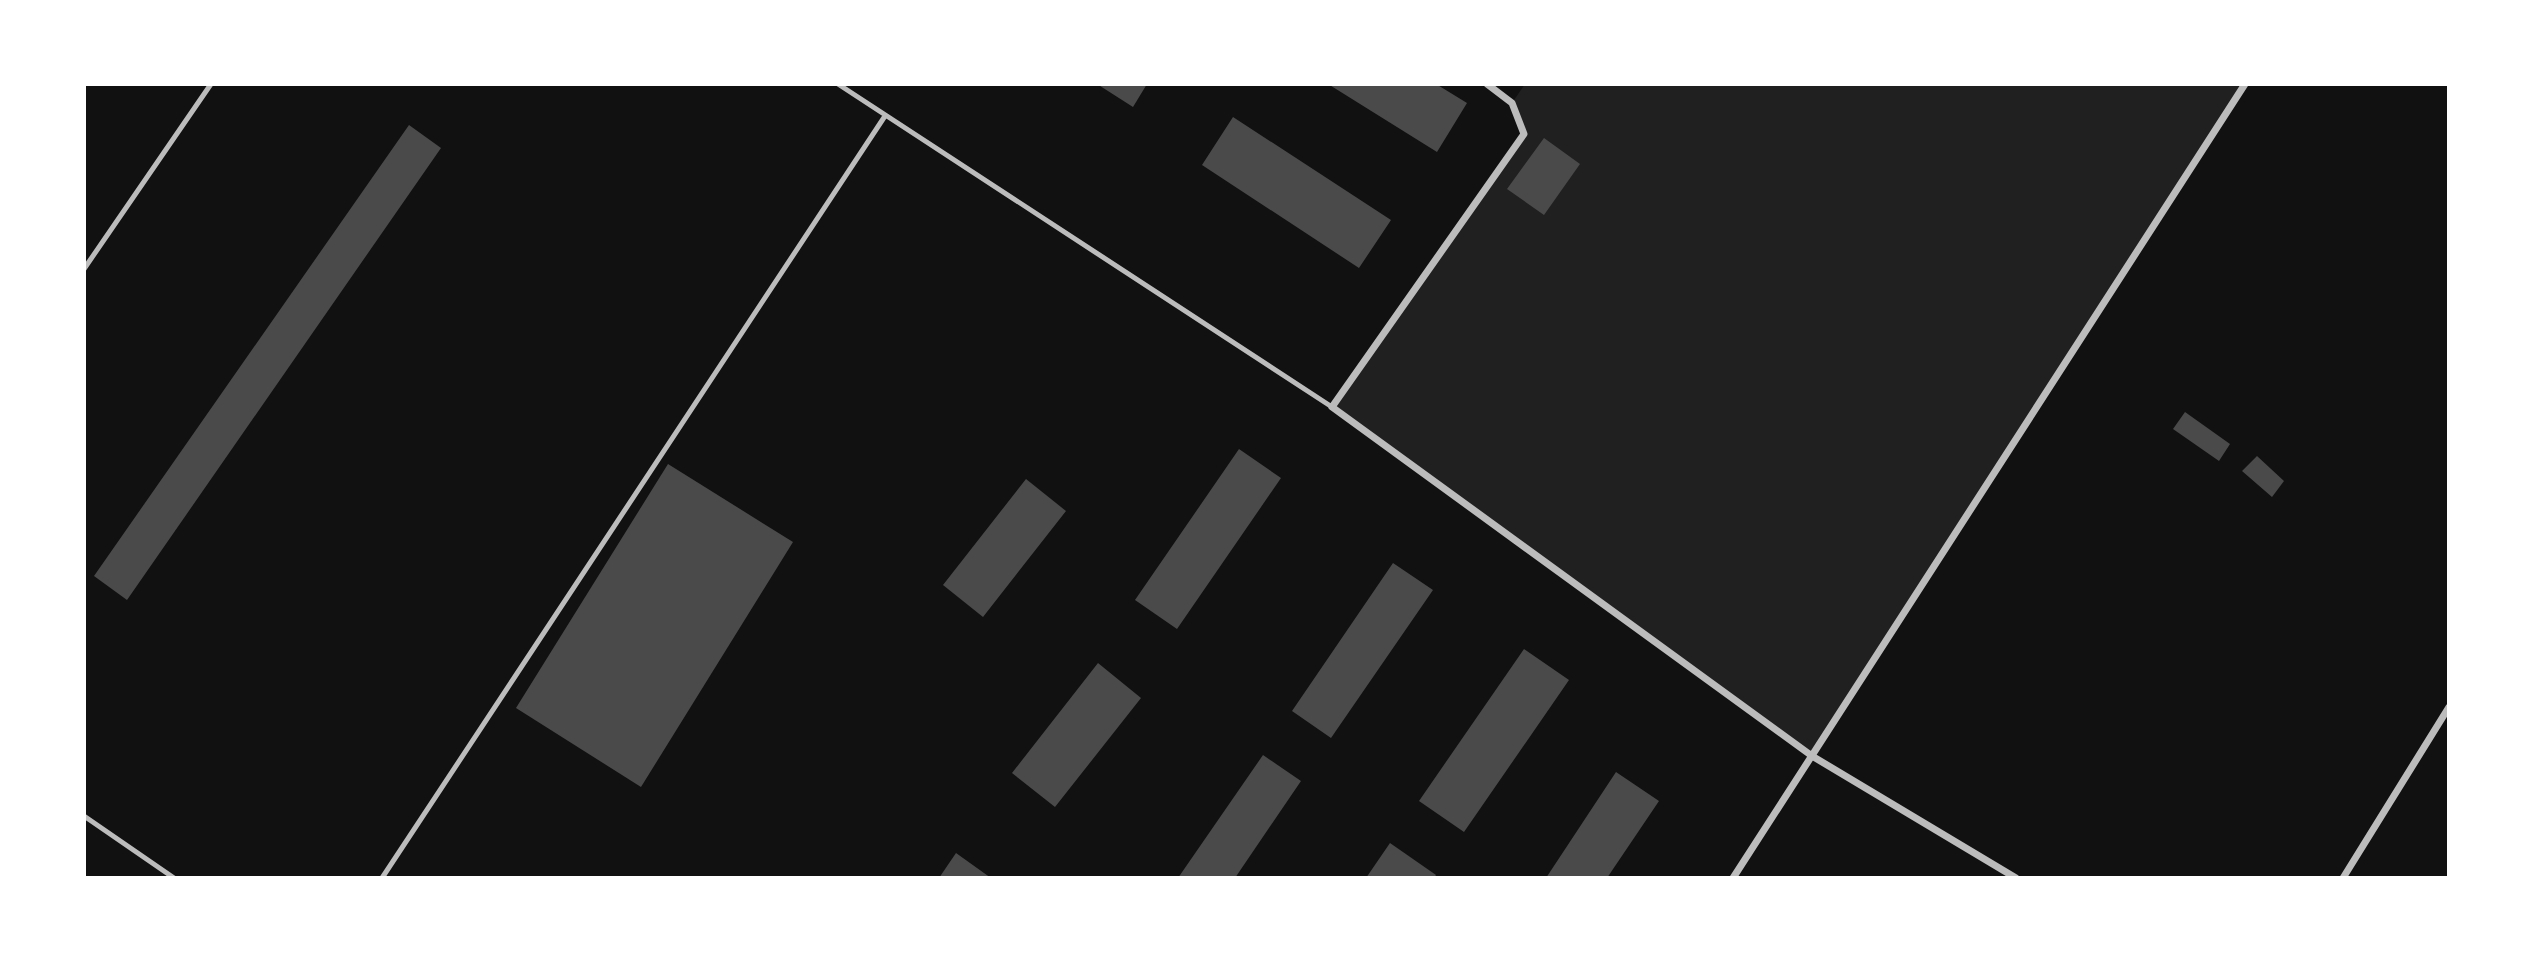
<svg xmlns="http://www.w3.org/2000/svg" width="2533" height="962" font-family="'IBM Plex Sans',sans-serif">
<rect width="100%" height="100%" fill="#111"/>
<path fill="#202020" d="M1525 84H2245L1812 756 1333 407 1524 134 1512 103Z"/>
<path fill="#4a4a4a" d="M1097 84H1147L1133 107Z
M1328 84H1436L1467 103 1437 152Z
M1233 117 1391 220 1359 268 1202 165Z
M409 125 441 148 127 600 94 576Z
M1544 138 1580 164 1544 215 1507 189Z
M2185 412 2230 444 2219 461 2173 429Z
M1239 449 1281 478 1177 629 1135 600Z
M2257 456 2284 481 2272 497 2242 471Z
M668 464 793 542 641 787 516 708Z
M1026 479 1066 511 983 617 943 585Z
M1393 563 1433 590 1331 738 1292 711Z
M1524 649 1569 680 1464 832 1419 801Z
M1098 663 1141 698 1055 807 1012 773Z
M1263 755 1301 781 1235 878H1178Z
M1616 772 1659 801 1607 878H1546Z
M1390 843 1436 875 1434 878H1366Z
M956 853 991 878H939Z"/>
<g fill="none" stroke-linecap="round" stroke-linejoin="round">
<path stroke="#bcbcbc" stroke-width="5" d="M838 84 1332 407
M84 269 211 84
M84 816 174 878
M382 878 885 116"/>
<path stroke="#bcbcbc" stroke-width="7" d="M1487 84 1512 103 1524 134 1332 407 1812 756 2016 878
M1733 878 2245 84
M2343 878 2449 707"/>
</g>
<rect width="2533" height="962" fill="none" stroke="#ffffff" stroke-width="172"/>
</svg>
